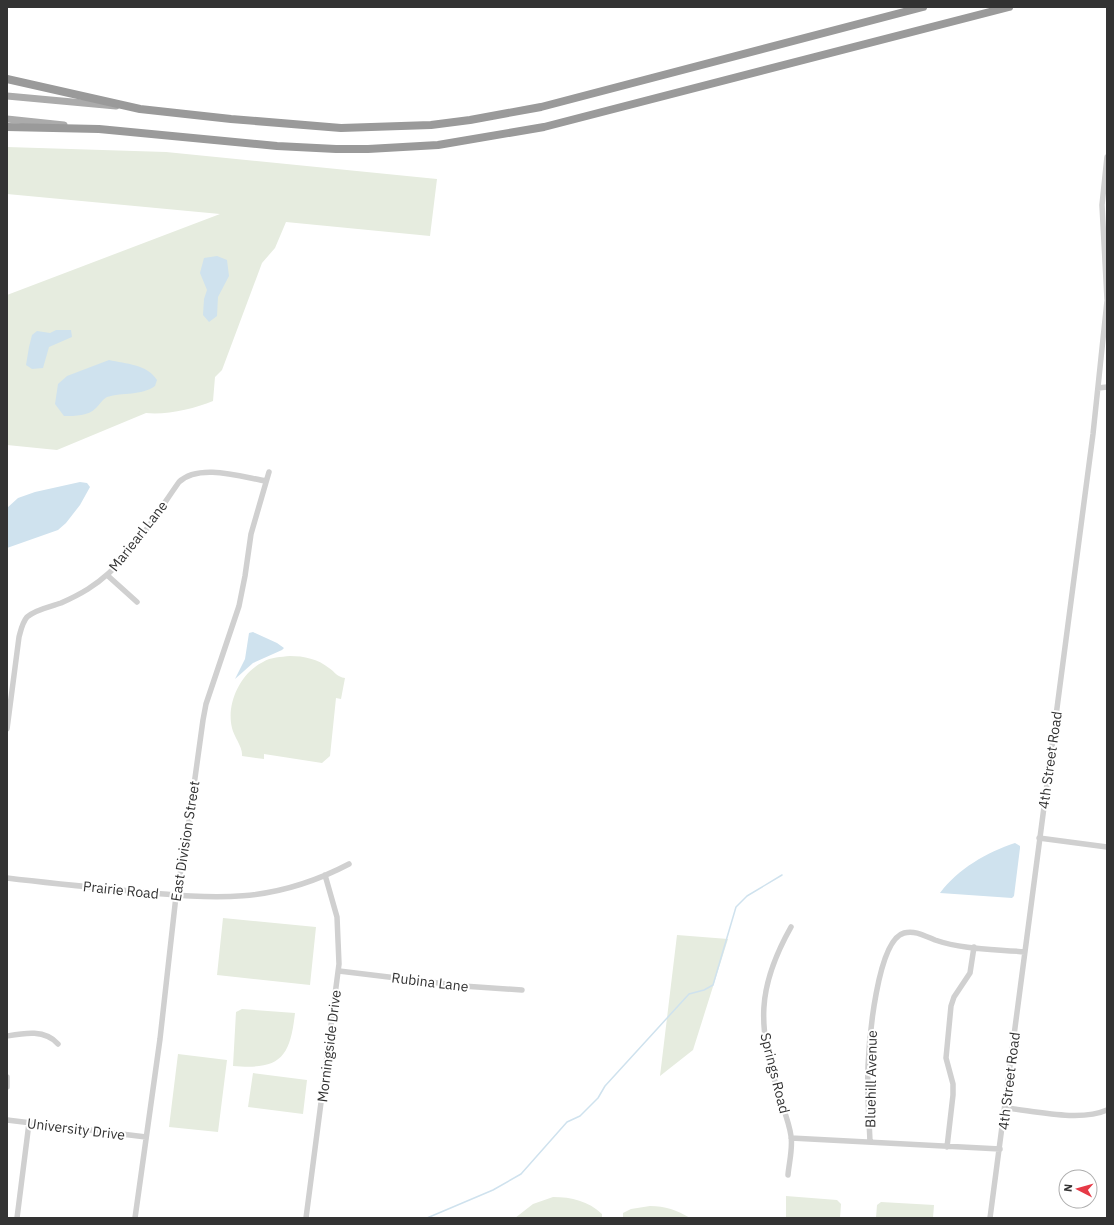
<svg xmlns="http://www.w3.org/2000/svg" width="1114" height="1225" font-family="'IBM Plex Sans',sans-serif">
<rect width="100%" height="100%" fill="#fff"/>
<path fill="#e6ecdf" d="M7 147 166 152 437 179 430 236 286 222 275 248 262 263 222 370 215 377 213 401C194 409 167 415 146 413L57 450 7 445V295L220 214 7 194Z
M290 656C304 656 318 659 329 668 335 672 337 677 345 678L341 699 336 698 330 756 322 763 264 754V759L242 756C243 747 234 737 232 728 226 704 240 673 263 662 271 657 281 657 290 656Z
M223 918 316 927 310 985 217 975Z
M677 935 728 939 693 1050 660 1076Z
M242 1009 295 1013C290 1058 280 1070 233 1066L236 1012Z
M178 1054 227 1060 218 1132 169 1127Z
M253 1073 307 1080 303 1114 248 1107Z
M786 1196 837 1200 841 1204 840 1218H786Z
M553 1197C572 1197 588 1201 602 1214V1218H515L533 1204Z
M881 1202 934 1205 933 1218H876L877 1205Z
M650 1206C665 1206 677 1210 690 1218H623V1213L631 1209Z"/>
<path fill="#cfe2ee" d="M217 256 227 260 229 276 218 297 217 316 209 322 203 315 204 299 207 290 200 273 204 258Z
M56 330H71L72 337 49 347 43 368 32 369 26 365 29 347 32 335 37 331 50 333Z
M109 360C126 364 147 364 157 380L155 386C141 396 123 392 107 397 103 399 100 404 96 408 88 416 76 416 64 416L55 404 58 384 67 376Z
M80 482 87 483 90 487 80 505 66 523 58 530 7 548V508L18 498 35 492Z
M253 632 277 643 284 648 282 650 253 663 235 679 245 659 249 633Z
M1015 843 1020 846V848L1014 896 1012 898 940 893C958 869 987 852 1015 843Z"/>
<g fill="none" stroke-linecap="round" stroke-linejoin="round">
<path stroke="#cfe2ee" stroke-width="1.5" d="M427 1218 493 1190 521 1174 567 1122 580 1116 598 1098 605 1086 689 994 704 990 713 985 736 907 747 896 782 875"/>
<path stroke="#d0d0d0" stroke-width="5.5" d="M1107 157 1102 205 1107 299
M1098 388 1107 387
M107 575 137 602
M7 729 19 637C21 630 22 623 27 617 36 609 50 607 61 603 70 599 80 594 88 589 128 564 152 520 179 482 199 463 242 477 266 481
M1039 838 1107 847
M7 878C48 883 89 887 131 891 214 899 271 905 349 864
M339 971 463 986 522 990
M7 1036C24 1033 45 1029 58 1044
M7 1077V1087
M1006 1108C1035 1111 1080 1122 1107 1110
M7 1120 146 1137
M791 1138 1000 1149
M870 1142C869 1117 867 1092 868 1066 869 1042 877 940 904 933 915 930 925 936 935 940 964 950 996 949 1025 952
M947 1147 953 1095V1084L946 1058 951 1006 954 997 970 973 974 947
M788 1175C789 1163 793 1148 791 1136 789 1121 782 1106 778 1092 758 1026 756 989 791 927
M17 1218 29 1123
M135 1218 160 1039 176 896 186 843 203 720 206 704 239 606 245 576 251 534 269 472
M306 1218 339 964 337 917 325 875
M990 1218 1093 434 1107 301"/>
<path stroke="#ababab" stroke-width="7" d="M7 96 116 106
M7 119 64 125"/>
<path stroke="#9a9a9a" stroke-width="8" d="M7 79 140 109 231 119 341 128 431 125 470 120 541 107 923 7
M7 127 99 129 277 146 336 149H368L438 145 544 127 1009 7"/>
</g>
<g text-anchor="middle" stroke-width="4" stroke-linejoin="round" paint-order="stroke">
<g font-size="14" fill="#333" stroke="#fff">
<text transform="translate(138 536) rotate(-52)" y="5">Mariearl Lane</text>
<text transform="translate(1050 760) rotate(-82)" y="5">4th Street Road</text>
<text transform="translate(185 841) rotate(-81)" y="5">East Division Street</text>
<text transform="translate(121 890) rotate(6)" y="5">Prairie Road</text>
<text transform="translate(430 982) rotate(7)" y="5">Rubina Lane</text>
<text transform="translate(329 1046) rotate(-83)" y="5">Morningside Drive</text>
<text transform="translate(775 1073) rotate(76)" y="5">Springs Road</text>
<text transform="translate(871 1079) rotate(-89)" y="5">Bluehill Avenue</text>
<text transform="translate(1009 1081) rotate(-83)" y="5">4th Street Road</text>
<text transform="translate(76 1129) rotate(7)" y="5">University Drive</text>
</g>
</g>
<rect width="1114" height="1225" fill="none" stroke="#333333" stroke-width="16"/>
<g transform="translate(1078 1189) rotate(276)"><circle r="19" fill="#ffffff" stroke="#adadad"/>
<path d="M0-3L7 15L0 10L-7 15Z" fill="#e63946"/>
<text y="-6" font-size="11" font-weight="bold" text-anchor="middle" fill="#333333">N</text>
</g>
</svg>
